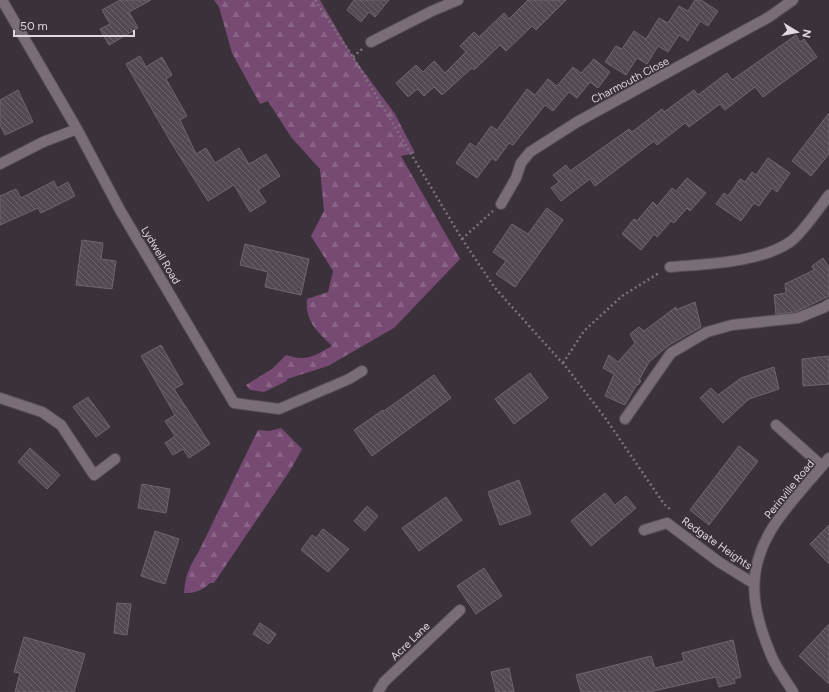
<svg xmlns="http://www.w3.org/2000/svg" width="829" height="692" font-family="Figtree,sans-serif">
<defs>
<pattern id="forest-firs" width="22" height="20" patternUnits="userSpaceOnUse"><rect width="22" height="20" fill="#774a74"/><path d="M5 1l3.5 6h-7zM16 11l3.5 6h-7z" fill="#8a6487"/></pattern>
<pattern id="building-back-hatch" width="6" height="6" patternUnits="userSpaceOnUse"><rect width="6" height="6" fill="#534952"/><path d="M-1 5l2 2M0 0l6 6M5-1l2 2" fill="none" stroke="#6b636a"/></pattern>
</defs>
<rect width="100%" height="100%" fill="#3b313a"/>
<path fill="url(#forest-firs)" d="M214 0H320L353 57 395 114 415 153 401 156 460 259 394 328 328 366 287 379V381L264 392 250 390 246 385 272 369 286 355C306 362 314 356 332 346 317 331 305 322 307 299L328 292 333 271 311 236 324 211 320 169 291 137 268 101 260 104 232 53 219 7Z
M281 428 302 449 291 469 214 583H210C202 591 195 593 184 593 185 577 189 567 198 553L258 430 269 431Z"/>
<path fill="url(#building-back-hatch)" stroke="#70656f" d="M120 0H151L129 12 138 28 109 45 100 29 110 24 102 10Z
M354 0H389L375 17 369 12 361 22 347 10Z
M528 0H566L536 30 532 26 506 51 500 45 474 70 472 68 442 95 434 87 424 96 417 89 408 97 396 83 416 65 423 72 434 61 445 73 466 52 460 46 474 32 479 37 504 13 509 19Z
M695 0H701L718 11 708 26 700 21 688 41 679 35 668 52 658 46 647 64 637 58 626 75 605 62 616 46 622 49 634 31 646 39 659 18 668 23 679 6 688 11Z
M796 35 800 42 804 39 817 57 763 97 755 87 725 110 720 104 689 127 685 123 657 145 654 141 595 186 590 179 561 201 551 188 559 182 553 175 566 165 570 171 629 129 632 132 662 109 664 112 694 90 698 95 727 73 732 80Z
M140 56 146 67 162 57 172 75 166 79 187 116 180 120 196 154 206 148 215 163 239 148 249 164 266 154 280 176 258 190 266 202 250 212 234 185 208 201 172 144 126 64Z
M594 59 610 72 598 88 590 82 577 98 569 92 553 111 545 105 513 145 509 143 496 161 492 158 477 178 456 163 470 143 476 147 491 126 497 130 527 89 535 95 548 79 557 86 573 67 581 73Z
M18 90 33 122 5 135 0 125V100Z
M829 113V154L811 176 792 161Z
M768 158 790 173 777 192 772 188 759 206 754 203 741 221 716 204 724 193 728 196 740 179 745 182 752 172 756 175Z
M687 178 706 193 690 211 687 208 674 223 671 221 657 237 654 234 641 250 622 234 634 219 637 221 653 202 657 206 672 188 676 191Z
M54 181 57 188 68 182 75 196 41 213 38 208 0 225V196L16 189 21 198Z
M547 208 563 220 515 287 496 274 506 261 493 252 512 224 528 234Z
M82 240 103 243 101 259 116 261 112 289 76 285Z
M245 244 309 259 301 295 265 287 268 272 240 265Z
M823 258 829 267V296L796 312 776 314 774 295 786 293 785 284 814 270 812 266Z
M695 302 701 327 669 345 649 362 639 380 641 381 638 385 637 384 625 405 605 396 614 374 603 368 609 355 618 362 635 343 630 334 639 327 644 331 676 307V310Z
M161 345 183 384 174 389 210 444 189 458 183 449 173 455 165 443 175 436 165 421 175 415 141 356Z
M829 356V384L803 386 802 359Z
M774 367 779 389 749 399 723 423 700 398 711 388 718 395 741 378Z
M530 373 548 398 514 424 495 399Z
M434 375 451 398 372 456 354 430 383 410 384 411Z
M88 397 110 427 96 437 73 407Z
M739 446 758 461 709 525 690 510Z
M30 448 60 475 47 489 18 462Z
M519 480 531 514 500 525 488 492Z
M142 484 170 489 166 513 138 508Z
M605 493 615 505 626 496 636 508 591 546 571 521Z
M446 497 462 520 419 551 402 528Z
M367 506 378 516 365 531 354 521Z
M829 525V564L810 544Z
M323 529 349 549 328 572 301 550 312 535 316 538Z
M155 531 179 539 165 584 141 576Z
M484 568 502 596 476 614 457 586Z
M117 603 131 604 127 635 114 633Z
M260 623 276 634 269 644 253 634Z
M829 624V684L799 656Z
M24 637 85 654 74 692H15L20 673 14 672Z
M733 640 741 677 734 679 735 683 719 687 716 677 649 692H581L576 675 651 656 655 668 684 661 682 653Z
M509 668 514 692H496L491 672Z"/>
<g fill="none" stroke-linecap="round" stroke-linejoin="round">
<defs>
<path id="street" d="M2 0 77 129 120 210 234 403 279 409 349 379 362 371
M371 42 432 11 458 0
M0 164 43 142 77 129
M501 204 516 178 521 163 530 152 577 122 769 17 793 0
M670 267C706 264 759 263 790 242 801 235 820 207 829 195
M0 398 42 412 61 425 94 475 115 459
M625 419 671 353 707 332 732 325 798 318 825 307 829 304
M776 425 822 466
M644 530 667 523 719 562 753 583
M378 692 384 682 460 610
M793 692C786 680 776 668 771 655 752 610 745 571 773 527 789 502 810 481 829 458"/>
</defs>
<use href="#street" stroke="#574e56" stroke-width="12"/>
<path stroke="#7b727a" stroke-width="2.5" stroke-dasharray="2 3" stroke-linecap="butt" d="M315 0 353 57 462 239 495 288 567 368 606 419 664 504 671 510
M353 57 362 49
M462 239 493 211
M563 363 584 331 622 296 659 273"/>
<use href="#street" stroke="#796e78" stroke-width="10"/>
</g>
<g text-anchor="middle" stroke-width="3" stroke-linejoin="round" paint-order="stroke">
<g font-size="11" fill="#dfd9df" stroke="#3b313a">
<text transform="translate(630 80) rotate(-28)" y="4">Charmouth Close</text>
<text transform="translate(161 255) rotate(59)" y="4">Lydwell Road</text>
<text transform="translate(789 489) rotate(-51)" y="4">Perinville Road</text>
<text transform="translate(717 543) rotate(35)" y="4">Redgate Heights</text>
<text transform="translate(410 641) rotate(-44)" y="4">Acre Lane</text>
</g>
</g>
<g transform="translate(797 32) rotate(100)" stroke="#3b313a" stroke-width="3" paint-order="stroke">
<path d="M0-3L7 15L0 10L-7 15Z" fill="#dfd9df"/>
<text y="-6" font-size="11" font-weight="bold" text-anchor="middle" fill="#dfd9df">N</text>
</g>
<path d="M14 30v6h120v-6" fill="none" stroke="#dfd9df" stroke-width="2"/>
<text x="20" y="30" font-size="12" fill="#dfd9df" stroke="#3b313a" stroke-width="3" paint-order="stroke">50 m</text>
</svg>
